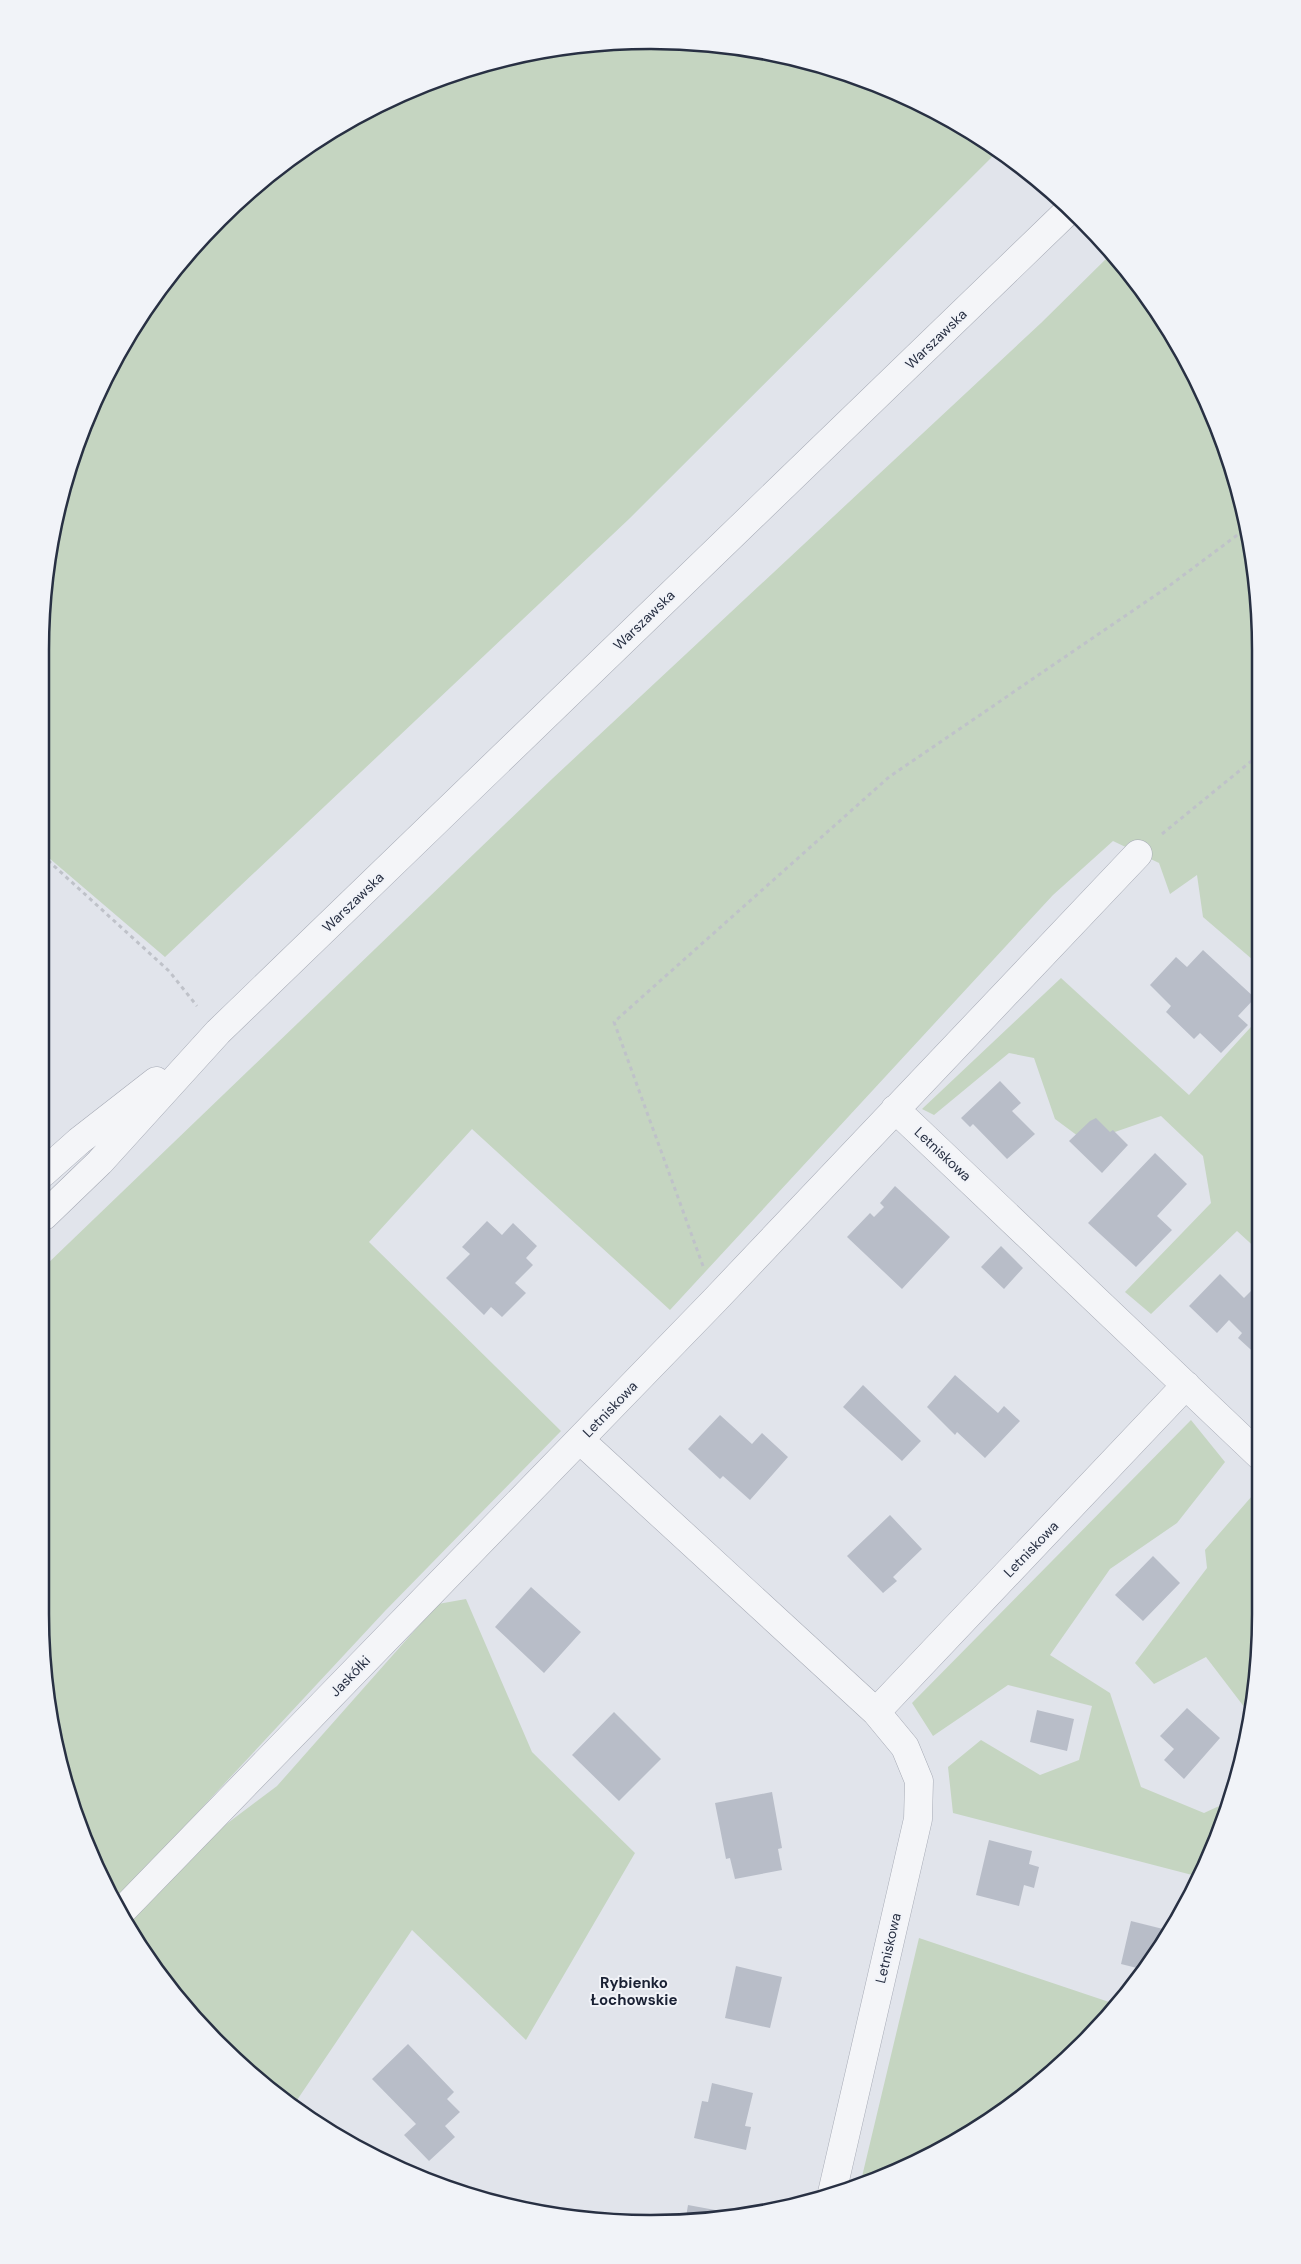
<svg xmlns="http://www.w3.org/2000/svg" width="1301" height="2264" font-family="'DM Sans',sans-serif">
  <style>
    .green { fill: #c5d5c1 }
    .building { fill: #b8bdc8 }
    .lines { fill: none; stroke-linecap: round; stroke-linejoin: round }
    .minor-casing { stroke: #a6aab5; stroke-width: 29 }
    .path { stroke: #bfc2c9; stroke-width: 3; stroke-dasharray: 4 4; stroke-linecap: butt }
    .minor { stroke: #f4f5f8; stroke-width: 28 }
    .labels { text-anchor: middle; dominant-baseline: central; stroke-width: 4; stroke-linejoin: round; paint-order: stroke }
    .street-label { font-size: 14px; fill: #283043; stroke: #f1f3f8 }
    .neighbourhood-label { font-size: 15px; font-weight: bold; fill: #1a2134; stroke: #f1f3f8 }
    .rim { fill: none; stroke: #283043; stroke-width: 2.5 }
  </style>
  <rect width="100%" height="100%" fill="#e1e4eb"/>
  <!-- green -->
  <path class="green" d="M650 40 769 52 884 86 989 143 999 150 629 519 165 957 42 852 41 610 72 454 143 312 219 219 311 143 417 87 531 52Z
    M1110 255 1179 345 1229 455 1260 610V966L1203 917 1197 875 1170 894 1159 863 1113 841 1053 895 670 1310 472 1129 369 1242 561 1431 385 1611 172 1840 188 1853 277 1786 438 1604 466 1599 532 1752 635 1853 526 2040 412 1930 293 2106 219 2045 166 1985 103 1884 72 1809 45 1693 44 1267 552 779 1041 323Z
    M1061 978 1189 1095 1260 1017V1252L1237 1231 1151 1314 1125 1292 1211 1203 1203 1156 1161 1116 1086 1142 1055 1119 1034 1058 1009 1053 934 1115 922 1109Z
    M1191 1420 1225 1462 1177 1523 1110 1569 1050 1655 1110 1693 1141 1787 1204 1813 1230 1801 1229 1809 1196 1876 953 1813 948 1767 981 1740 1040 1775 1079 1760 1092 1706 1008 1685 933 1736 912 1703Z
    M1252 1496 1260 1503V1654L1248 1712 1206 1657 1154 1684 1135 1663 1207 1568 1205 1550Z
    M919 1938 1118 2005 1109 2016 1022 2098 884 2178 860 2185Z"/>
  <!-- building -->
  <path class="building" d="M1203 950 1255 998 1238 1016 1248 1025 1221 1053 1200 1033 1194 1039 1166 1012 1171 1006 1150 985 1176 957 1187 967Z
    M1000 1081 1021 1103 1012 1111 1035 1134 1007 1159 973 1124 970 1127 961 1118Z
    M1096 1118 1110 1132 1113 1130 1128 1145 1102 1173 1069 1141 1090 1121Z
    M1155 1153 1187 1184 1157 1216 1172 1230 1136 1267 1088 1223Z
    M895 1186 950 1237 902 1289 847 1237 870 1213 874 1217 884 1207 880 1203Z
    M487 1221 502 1235 513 1223 537 1246 526 1258 533 1265 515 1283 526 1293 502 1317 491 1307 484 1315 446 1278 470 1254 462 1247Z
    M1001 1246 1023 1268 1004 1289 981 1267Z
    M1220 1274 1244 1298 1260 1282V1358L1238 1338 1242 1333 1229 1320 1217 1333 1189 1306Z
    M955 1375 998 1413 1004 1406 1020 1421 985 1458 957 1432 955 1435 927 1407Z
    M863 1385 921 1441 902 1461 843 1407Z
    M720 1415 752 1444 762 1433 788 1457 750 1500 723 1476 720 1479 688 1449Z
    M890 1515 922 1549 893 1577 897 1581 883 1593 847 1556Z
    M1153 1556 1180 1583 1143 1621 1115 1595Z
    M531 1587 581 1632 544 1673 495 1627Z
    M1187 1708 1220 1738 1184 1779 1164 1760 1174 1749 1160 1736Z
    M1037 1710 1074 1719 1067 1751 1030 1742Z
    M614 1712 661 1759 619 1801 572 1755Z
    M772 1792 782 1848 778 1849 782 1870 735 1879 730 1858 726 1859 715 1803Z
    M989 1840 1032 1851 1029 1864 1039 1867 1034 1888 1024 1885 1019 1906 976 1895Z
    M1131 1921 1163 1929 1156 1955 1145 1970 1121 1964Z
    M736 1966 782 1977 770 2028 725 2018Z
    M408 2044 454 2092 447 2099 460 2112 445 2126 455 2137 429 2161 404 2135 416 2124 372 2079Z
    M712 2083 753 2093 745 2126 751 2127 746 2150 694 2138 702 2101 708 2102Z
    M688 2205 726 2212 725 2218 685 2223Z"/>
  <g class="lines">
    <!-- minor casing -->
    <g class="minor-casing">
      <path id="minor" d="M895 1109 1260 1456
        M43 1173 79 1141 156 1081
        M44 1216 100 1162 218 1032 1070 209
        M580 1440 876 1712 905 1747 919 1781 918 1819 832 2193
        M876 1712 1186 1385
        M121 1912 715 1300 1138 854"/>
    </g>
    <!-- path -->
    <path class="path" d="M1162 834 1260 754
      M42 855 169 971 197 1006
      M703 1266 614 1022 889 777 1169 586 1244 530"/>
    <!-- minor -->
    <use href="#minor" class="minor"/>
  </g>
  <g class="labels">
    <!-- street labels -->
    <g class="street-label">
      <text transform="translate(936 339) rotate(-44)">Warszawska</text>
      <text transform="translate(644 620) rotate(-44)">Warszawska</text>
      <text transform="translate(353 902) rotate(-44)">Warszawska</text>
      <text transform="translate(943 1154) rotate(43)">Letniskowa</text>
      <text transform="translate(610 1409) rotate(-46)">Letniskowa</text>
      <text transform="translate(1031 1549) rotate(-46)">Letniskowa</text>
      <text transform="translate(350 1676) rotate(-46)">Jaskółki</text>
      <text transform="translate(888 1948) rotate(-77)">Letniskowa</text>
    </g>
    <!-- neighbourhood labels -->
    <g class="neighbourhood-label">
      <text x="634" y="1983">Rybienko<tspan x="634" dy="17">Łochowskie</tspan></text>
    </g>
  </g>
  <!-- crop -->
  <path d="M0 0H1301V2264H0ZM650 49H651A601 601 0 0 1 1252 650V1614A601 601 0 0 1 651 2215H650A601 601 0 0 1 49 1614V650A601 601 0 0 1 650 49Z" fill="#f1f3f8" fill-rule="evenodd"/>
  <path class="rim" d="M650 49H651A601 601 0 0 1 1252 650V1614A601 601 0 0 1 651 2215H650A601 601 0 0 1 49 1614V650A601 601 0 0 1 650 49Z"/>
</svg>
